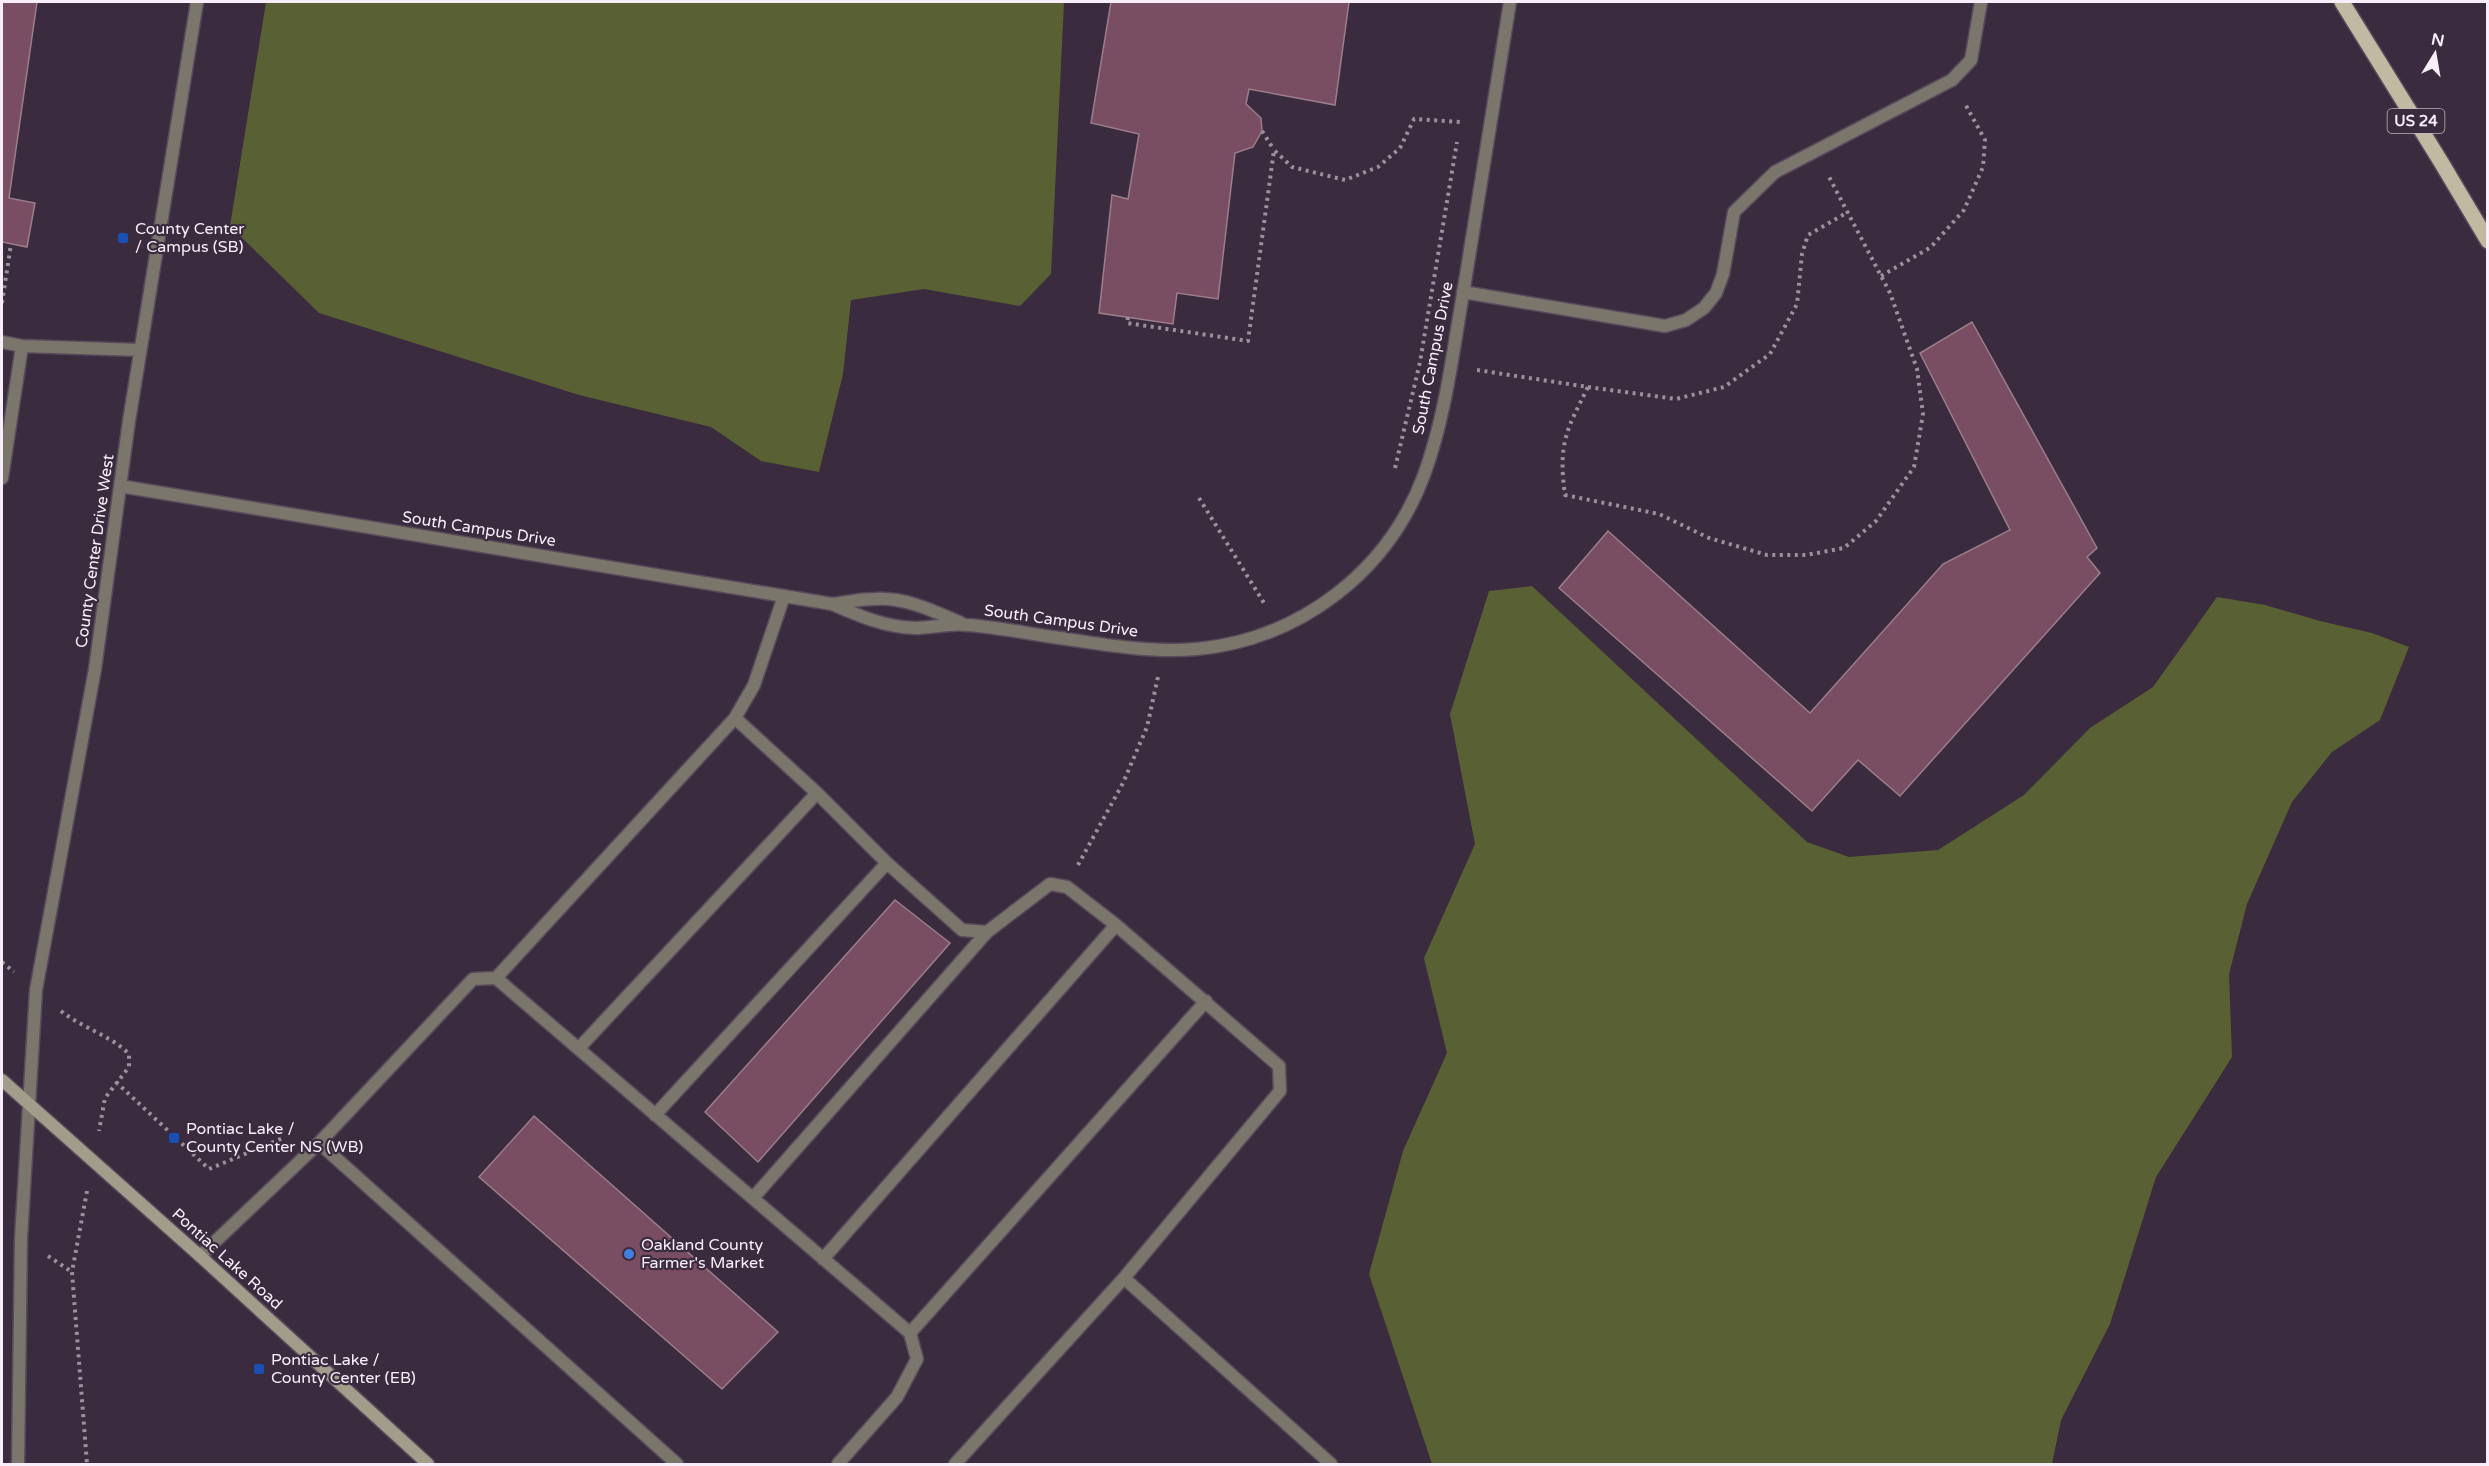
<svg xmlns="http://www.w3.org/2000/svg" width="2489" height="1466" font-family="'Varela Round',sans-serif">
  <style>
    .forest { fill: #596034 }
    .building { fill: #7a4e62; stroke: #9b7e8a; stroke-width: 1.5 }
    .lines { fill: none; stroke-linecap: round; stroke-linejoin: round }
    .service-casing { stroke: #594a5c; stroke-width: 15 }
    .minor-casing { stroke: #594a5c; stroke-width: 15 }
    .secondary-casing { stroke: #594a5c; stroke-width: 15 }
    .primary-casing { stroke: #594a5c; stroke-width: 18 }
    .path { stroke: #9c8f9e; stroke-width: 4; stroke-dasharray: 3 4.5; stroke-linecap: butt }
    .service { stroke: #7a766b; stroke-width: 12 }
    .minor { stroke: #7a766b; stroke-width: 12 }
    .secondary { stroke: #a29c8a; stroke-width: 12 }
    .primary { stroke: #c1b9a2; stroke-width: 15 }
    .transit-dot { fill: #1a4fb4; stroke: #3b2b3e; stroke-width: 2 }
    .shop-dot { fill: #3f7fe0; stroke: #3b2b3e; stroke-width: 2 }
    .labels { text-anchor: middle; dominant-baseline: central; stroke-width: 4.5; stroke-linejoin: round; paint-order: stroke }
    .shield { fill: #3b2b3e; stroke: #bfb4c2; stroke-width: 1.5 }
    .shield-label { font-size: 15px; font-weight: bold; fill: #f8eefa }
    .poi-label { font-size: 16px; fill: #f8eefa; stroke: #3b2b3e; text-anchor: start }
    .street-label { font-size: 16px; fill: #f8eefa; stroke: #3b2b3e }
  </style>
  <rect width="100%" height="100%" fill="#3b2b3e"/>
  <!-- forest -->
  <path class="forest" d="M266 2H1064L1051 274 1020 306 924 289 851 300 843 374 819 472 761 461 711 427 579 395 319 313 230 226Z
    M1532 586 1807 842 1849 857 1938 850 2024 795 2090 728 2153 687 2217 597 2265 605 2320 621 2372 633 2409 647 2380 720 2332 752 2292 802 2247 904 2229 974 2232 1057 2156 1177 2110 1324 2061 1420 2052 1464H1432L1369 1274 1403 1151 1447 1053 1424 958 1475 844 1450 714 1489 591Z"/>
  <!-- building -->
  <path class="building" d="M2 2H37L9 198 35 203 27 247 2 242Z
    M1111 2H1349L1335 105 1249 89 1246 104 1261 118 1262 131 1253 147 1235 153 1218 299 1177 293 1173 324 1099 313 1112 195 1128 199 1139 134 1091 123Z
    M1972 322 2097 548 2087 557 2100 573 1900 796 1858 760 1812 811 1559 588 1608 531 1810 713 1943 564 2010 530 1920 353Z
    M895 900 950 943 758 1162 705 1112Z
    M534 1116 778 1332 722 1389 479 1177Z"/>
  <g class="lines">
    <!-- service casing -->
    <g class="service-casing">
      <path id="service" d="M1463 292 1665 326 1686 320 1704 308 1716 293 1723 274 1734 212 1775 172 1952 80 1971 60 1981 2
        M2 342 22 346
        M2 478 22 346 140 350
        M735 718 817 793 887 863 962 930 987 932 1050 884 1067 887 1116 925 1279 1066 1280 1091 1124 1278 955 1464
        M496 978 910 1333 917 1359 897 1397 838 1464
        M579 1048 817 793
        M655 1115 887 863
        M319 1143 677 1464
        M753 1198 987 932
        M200 1256 319 1143 473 979 496 978 735 718 754 685 784 596
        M823 1259 1116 925
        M1124 1278 1331 1464
        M910 1333 1206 1001"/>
    </g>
    <!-- minor casing -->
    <g class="minor-casing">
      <path id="minor" d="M120 486 832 604C859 616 885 627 915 628 932 628 950 623 967 625 996 627 1025 633 1053 637 1100 644 1150 653 1197 649 1300 639 1388 572 1424 475 1446 415 1453 350 1464 288 1479 192 1495 97 1510 2
        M833 604C847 602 861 599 875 599 905 597 934 611 961 623
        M18 1464 21 1238 36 990 95 669 129 421 197 2"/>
    </g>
    <!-- secondary casing -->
    <g class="secondary-casing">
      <path id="secondary" d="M2 1080 200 1256 428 1464"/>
    </g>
    <!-- primary casing -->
    <g class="primary-casing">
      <path id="primary" d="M2342 2 2441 162 2488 241"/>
    </g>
    <!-- path -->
    <path class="path" d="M1262 131 1274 150
      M1881 276 1931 247 1964 210 1983 167 1985 140 1964 102
      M2 303 11 244
      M1128 317 1127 323 1248 341 1274 150 1292 167 1345 180 1378 167 1400 148 1414 119 1461 122
      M1477 370 1588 387C1566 431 1558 444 1565 495L1659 514 1709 538 1767 555H1806L1844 548 1876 521 1914 467 1923 414 1917 369 1890 293 1828 175
      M1588 387 1676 399 1724 387 1770 354 1797 304 1802 254 1808 235 1848 212
      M1395 468 1420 362 1457 142
      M1199 498 1264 603
      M1078 865 1123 783 1147 727 1158 677
      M2 962 14 972
      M61 1011C82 1028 110 1035 129 1054V1067L105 1098 99 1131
      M116 1082 209 1169 283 1138
      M87 1191 72 1272 87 1464
      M48 1256 72 1272"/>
    <!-- service -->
    <use href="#service" class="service"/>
    <!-- minor -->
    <use href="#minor" class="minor"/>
    <!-- secondary -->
    <use href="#secondary" class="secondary"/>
    <!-- primary -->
    <use href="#primary" class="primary"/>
  </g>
  <!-- markers -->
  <g class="transit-dot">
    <rect x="117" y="232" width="12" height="12" rx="3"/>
    <rect x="168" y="1132" width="12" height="12" rx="3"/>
    <rect x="253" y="1363" width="12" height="12" rx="3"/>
  </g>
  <circle class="shop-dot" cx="629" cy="1254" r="6"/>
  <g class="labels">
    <!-- shield labels -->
    <rect class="shield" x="2387.5" y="109" width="57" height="24" rx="4.5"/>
    <g class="shield-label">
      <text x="2416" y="121">US 24</text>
    </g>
    <!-- poi labels -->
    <g class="poi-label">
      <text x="135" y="229">County Center<tspan x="135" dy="18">/ Campus (SB)</tspan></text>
      <text x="186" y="1129">Pontiac Lake /<tspan x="186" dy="18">County Center NS (WB)</tspan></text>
      <text x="641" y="1245">Oakland County<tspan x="641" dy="18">Farmer's Market</tspan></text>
      <text x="271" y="1360">Pontiac Lake /<tspan x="271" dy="18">County Center (EB)</tspan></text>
    </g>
    <!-- street labels -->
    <g class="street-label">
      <text transform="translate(1433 358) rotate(-79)">South Campus Drive</text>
      <text transform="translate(479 529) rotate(9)">South Campus Drive</text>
      <text transform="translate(95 551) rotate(-82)">County Center Drive West</text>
      <text transform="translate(1061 621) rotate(8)">South Campus Drive</text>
      <text transform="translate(227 1259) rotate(42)">Pontiac Lake Road</text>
    </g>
  </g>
  <!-- border -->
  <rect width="2489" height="1466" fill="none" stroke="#f8eefa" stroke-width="6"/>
  <!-- north arrow -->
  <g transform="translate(2435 54) rotate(11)" stroke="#3b2b3e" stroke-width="4.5" paint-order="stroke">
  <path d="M0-4.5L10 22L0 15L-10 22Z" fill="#f8eefa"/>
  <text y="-9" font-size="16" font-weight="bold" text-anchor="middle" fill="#f8eefa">N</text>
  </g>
</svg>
